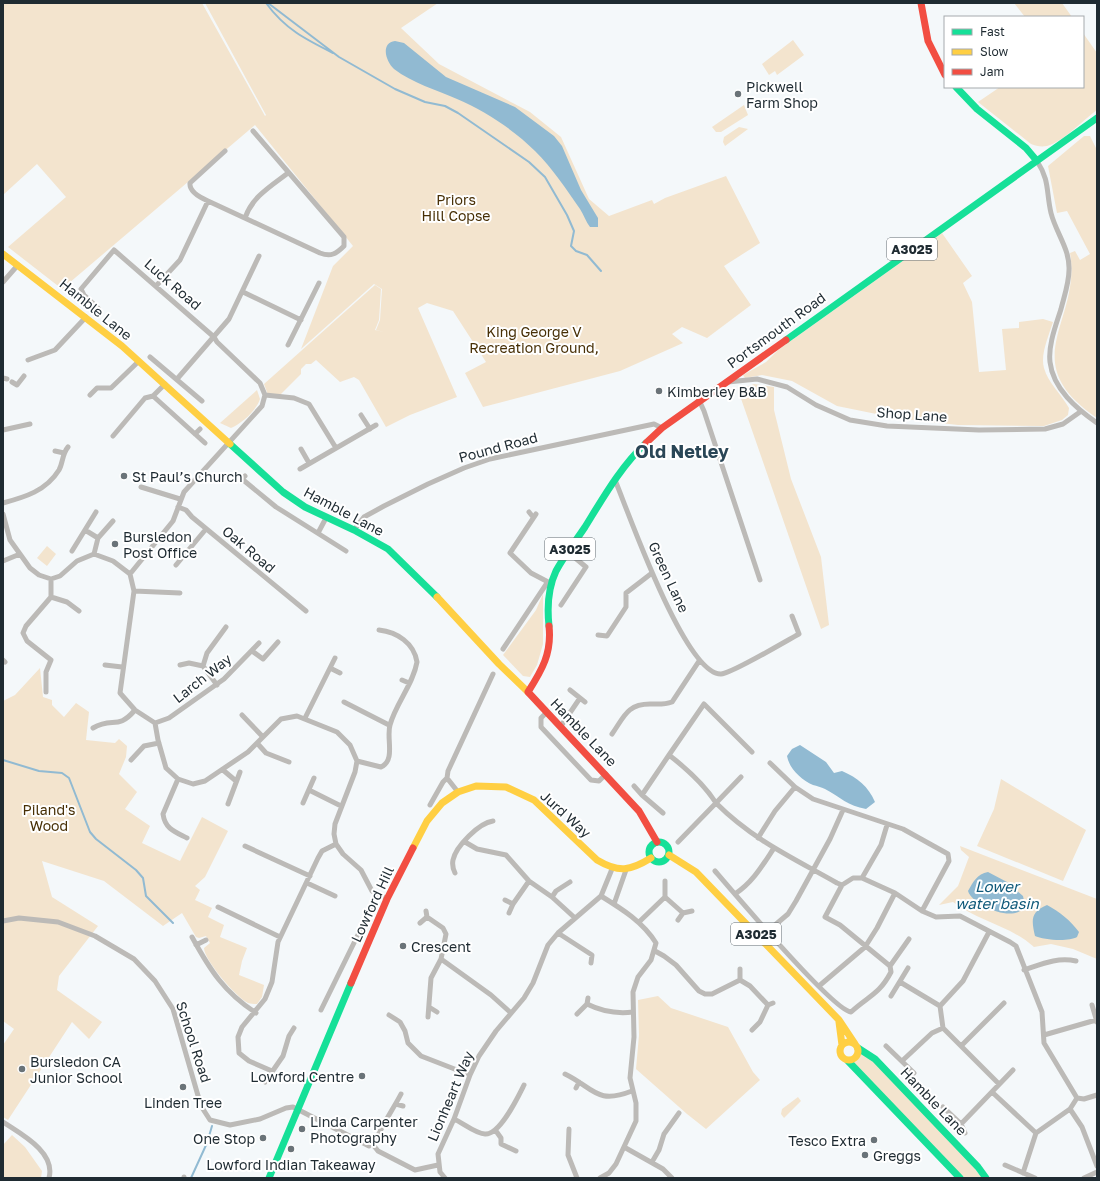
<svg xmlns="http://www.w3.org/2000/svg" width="1100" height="1181" font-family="'Golos Text',sans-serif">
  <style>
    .green { fill: #f3e4ce }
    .water { fill: #91bad2 }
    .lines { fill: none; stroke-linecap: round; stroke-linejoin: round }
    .stream { stroke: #91bad2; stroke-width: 2 }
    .street { stroke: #bcbab7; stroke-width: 5 }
    .fast { stroke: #16e098; stroke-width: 7 }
    .slow { stroke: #ffcf43; stroke-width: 7 }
    .jam { stroke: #f24e42; stroke-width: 7 }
    .poi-dot { fill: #6a7378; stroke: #fff; stroke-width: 1.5 }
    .labels { text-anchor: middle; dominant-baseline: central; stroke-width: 4; stroke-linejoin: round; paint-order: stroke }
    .shield { fill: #fff; stroke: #626b70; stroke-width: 1 }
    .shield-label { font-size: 13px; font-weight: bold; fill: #1f2b32 }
    .poi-label { font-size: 14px; fill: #1f2b32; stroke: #fff; text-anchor: start }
    .park-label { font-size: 14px; fill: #472f05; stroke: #fff }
    .street-label { font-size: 14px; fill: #1f2b32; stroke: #fff }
    .water-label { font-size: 15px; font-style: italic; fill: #0f597a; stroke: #fff }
    .district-label { font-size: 18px; font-weight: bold; fill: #2a4656; stroke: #fff }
  </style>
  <rect width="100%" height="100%" fill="#f4f8fa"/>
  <!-- green -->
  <path class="green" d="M3 3H202L265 116 266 115 205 3H438L401 28 439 64 530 112 561 137 589 199 609 216 652 200 654 204 665 198 726 176 760 243 724 266 751 305 707 338 682 327 672 334 683 343 620 371 483 407 465 373 486 362 453 311 427 303 418 308 457 397 410 415 386 427 359 380 354 377 340 382 316 360 311 364H306L301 369V374L278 397 268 395 264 384 375 285 381 289 379 320 375 330 384 332 395 319 384 332 376 330 380 320 382 289 374 284 301 349 333 266 353 246 255 125 62 289 8 247 66 197 37 164 3 195Z
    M1014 3H1062L1072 17H1025Z
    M1083 33 1097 53V110C1083 120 1063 142 1047 146 1041 147 1036 146 1031 144L978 102 1000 87H1083Z
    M793 40 804 55 777 75 775 71 769 75 762 64Z
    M744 105 748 115 721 132H716L712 127Z
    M739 127 748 129 725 146 723 142 724 137Z
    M1084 136H1090L1097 150V418C1013 361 1082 322 1070 253L1075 251 1080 260 1090 254 1067 211 1057 213 1048 166Z
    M942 233 972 276 963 283 972 302 979 372 1006 370 1002 329 1019 328V322L1043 319 1053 322C1049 335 1040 355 1044 368 1048 383 1062 395 1069 408L1068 415 1062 420 1044 426 958 425 896 418 837 406 792 381 762 375 745 378 743 375 766 362 778 350Z
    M754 384 774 387V410L791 479 821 557 829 625 821 629 738 390Z
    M257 390 260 399C256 411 242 423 231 428L220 423Z
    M47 546 56 554 47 566 37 558Z
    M543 594V644L537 665 530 677 523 676 503 655 536 610Z
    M40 668 43 697 52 700V705L64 717 76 703 89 712 86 740 115 743 119 739 127 746 126 757 119 774 137 792 125 809 150 826 142 843 180 861 202 817 228 831 205 877 195 886 200 890 195 900 212 908 208 917 224 925 220 937 247 948 242 961 239 975 264 985 262 997 257 1004C254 1004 251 1004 248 1003 236 997 204 960 204 948L210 943 206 936 199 938 196 937 182 913 163 926 104 881 42 861 52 897 98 926 59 976 57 990 102 1022 89 1039 72 1022 8 1120 3 1117V1045L14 1029 3 1021V701L15 695Z
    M1001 779 1086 830 1063 881 977 846 994 809Z
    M960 846 1097 899V959L1073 949 1051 944 1034 947C1011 926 978 921 953 902L939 905 958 886 969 857 961 850Z
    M658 996 671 1008 728 1027 753 1072 760 1080 706 1129 687 1114 636 1069 639 1035 638 1000Z
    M861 1053 871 1059 968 1160 982 1178H964L956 1170 854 1063Z
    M798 1097 801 1101 784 1118 781 1114 782 1109Z
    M12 1135 25 1147 42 1171 41 1178H3V1145Z"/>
  <!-- water -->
  <path class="water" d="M395 41 404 43 446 77 515 107 554 136 562 146 581 190 598 218V227H590C586 222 584 215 580 209 566 189 553 169 535 151 514 130 485 111 457 99 437 90 412 83 394 69 386 62 380 43 395 41Z
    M800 745 826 762 834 773 842 771C858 778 868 786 875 802L866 809C848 806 840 797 825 789 821 787 817 786 813 785 801 780 789 768 787 756L792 749Z
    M988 872 1007 882 1023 896C1032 928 974 910 968 891 973 882 977 874 988 872Z
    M1047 905C1060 912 1070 920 1079 932L1077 937C1069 942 1043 940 1035 936 1031 919 1031 912 1047 905Z"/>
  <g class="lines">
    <!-- stream -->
    <path class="stream" d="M266 3C285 29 305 39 333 53
      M268 3 339 57 395 89 425 102 445 106 458 113 529 162 545 177 567 215 574 231 571 246 576 251 587 255 601 271
      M3 760 39 771 62 773 69 778 90 832 96 839 136 870 143 878 146 896 173 923
      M191 1178 207 1143 212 1126"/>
    <!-- street -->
    <path class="street" d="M225 151 190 183C189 192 201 198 208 201L320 253C331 257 336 254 344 246V237L253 131
      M1037 161C1050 181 1046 192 1051 213 1056 233 1070 249 1069 270 1069 283 1064 297 1061 309 1056 325 1048 345 1050 362 1053 389 1077 409 1097 423
      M245 218C252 197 271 186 288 173
      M3 282 17 266
      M156 286 180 260 208 201
      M243 292 301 320
      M98 308 84 295 81 289 114 250 214 337 217 342 260 383 265 395
      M288 345 319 283
      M150 357 202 401
      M28 360 55 350 86 317
      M3 378 7 379
      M177 379 229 319 259 256
      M12 382 17 385 24 376
      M728 382 757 379 787 387 816 405 850 420 887 426 979 430 1045 429 1063 424 1080 412
      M90 395 97 388H111L139 361
      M153 396 165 384
      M699 400 704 411 760 580
      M361 415 370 429
      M3 430 30 424
      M195 434 200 429
      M113 436 145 398 153 396 205 443
      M301 449 309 463
      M55 451 64 453
      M300 469 376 425
      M245 476 242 479 276 507 346 551
      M615 480C628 511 685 675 721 674 731 674 786 641 799 634L792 616
      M141 487 180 499
      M3 503C25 497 46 491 59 470 63 463 62 454 68 447
      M178 507 186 510 192 517 306 611
      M529 512 533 517
      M3 514 10 540 30 568 39 575 51 579 60 576 77 561 94 554 113 561 130 574 134 591 120 693 135 710 155 723
      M536 514 510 553 531 573 552 584
      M85 530 98 538
      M354 530 364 517 384 506 428 484 464 468 490 459 654 424 662 428
      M318 533 326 518
      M72 551 96 512
      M94 554 98 538 113 521
      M3 561 20 554
      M176 565 206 529
      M130 574 173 521 184 492 262 406 265 395 294 398 309 404 336 448
      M134 591 180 593
      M51 597 67 602 79 611
      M561 605 586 567 568 552
      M598 635 607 636 626 607V593L652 573
      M503 649 547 583
      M252 651 263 659 278 642
      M3 660 5 662
      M105 665 122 667
      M180 665 189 663 203 666
      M330 668 340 673
      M402 680 409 683
      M217 685 203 666 207 653 226 627
      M570 690 585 702
      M46 692V672L51 660 27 641 23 633 26 626 51 597V579
      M344 702 389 725
      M547 712 541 718V727L591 780 599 781 606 774
      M242 715 263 737
      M305 718 335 658
      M155 723 158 740 166 768 178 779 193 784 205 781 248 752 281 719 297 716 337 732 350 745 357 761 355 772 335 824 334 834 336 844 343 854 361 870 372 891 387 899
      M155 723 169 718 224 679 259 643
      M561 726 580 698
      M93 728C113 716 117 731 135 710
      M612 734C624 717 627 704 650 704 657 704 664 705 672 702L699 661
      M257 743 266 753 289 762
      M669 755 704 704 752 752
      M131 760 144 746 159 743
      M357 761 381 767C396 760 386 738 390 725 396 703 413 685 417 662 414 643 397 632 379 630
      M770 763 795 787 813 799 903 829 948 854 949 861 922 911
      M223 770 236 781
      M178 779 163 814C165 829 175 832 187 838
      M634 786 642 795
      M309 790 341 806
      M458 792 447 778 448 771 493 674
      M303 803 314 778
      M228 804 240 772
      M430 805 443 782 447 778
      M663 813 642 795 669 755C687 769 704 784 716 803L741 777
      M758 838 775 811 795 787
      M465 842 477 849 506 855 529 881 552 897 575 918
      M678 842 716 803C753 840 793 858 837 883L842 885 853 878H862L895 893 922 911 936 917 960 916 1010 942 1016 946 1042 1012 1044 1043 1077 1098 1084 1099 1097 1095
      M245 846 310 876
      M715 871C733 892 833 1010 851 1012 868 996 879 995 891 972L890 966 840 925 825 917 842 885
      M455 873C453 869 452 865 453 860 456 846 479 823 493 821
      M862 878 881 845 887 825
      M665 881V897L683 913
      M307 883 335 896
      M735 894C753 882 762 866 774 848
      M552 897 556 891 570 882
      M505 900 513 904
      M614 904 626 870
      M218 907 280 937
      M426 911 427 917 443 928 446 934 441 959 431 978 428 1017
      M509 913 513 904 529 881
      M678 920 683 913 692 911
      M3 921 19 918 58 922 95 936 134 959 155 981 173 1009 201 1106 210 1120 230 1125 260 1119 286 1108 293 1107 369 1146
      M639 922 665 897
      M420 923 427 917
      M768 931 788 914 796 901 830 839 843 810
      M989 932 963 981 940 1006 943 1028 999 1084
      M558 933 592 955 591 963
      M192 937C210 970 224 992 256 1013
      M196 945 206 940
      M655 951 664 956 676 965 699 991 705 994H712L740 980 750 986 768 1005
      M441 959 491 995 511 1013
      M890 966 909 939
      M1024 970C1042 964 1057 957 1076 961
      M740 980V969
      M900 982 940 1006
      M819 986 865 947 877 928 895 893
      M891 996 908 968
      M587 1004C601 1011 617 1014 633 1012
      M1092 1005 1097 1022
      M429 1007 437 1012
      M321 1010 378 894
      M577 1014 587 1004 588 998
      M389 1015 400 1022 405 1031 408 1043 421 1056 470 1075
      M752 1030 760 1022 768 1005 773 1003
      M1044 1035 1096 1020
      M886 1046 914 1073
      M961 1046 1004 1003
      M902 1061 932 1033 943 1028
      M272 1071 249 1061 239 1053 238 1037 242 1027 265 999 272 982 278 942 318 858 322 851 336 844
      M565 1074C594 1088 596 1105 632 1091
      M265 1082 283 1056 289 1036 294 1028
      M576 1088 579 1082
      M992 1092 1036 1133 1070 1109 1077 1098
      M401 1094C395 1106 374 1138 374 1146L378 1151 415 1170 438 1165
      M396 1104 403 1106
      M943 1107 961 1124 965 1133
      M1070 1109 1082 1127 1097 1166
      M454 1119C463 1123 476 1134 485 1134 500 1135 518 1097 524 1085
      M3 1122C21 1134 56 1152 49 1178
      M961 1124 1013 1070
      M569 1129 568 1155 577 1178
      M496 1131 501 1138V1144L516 1151
      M624 1147 663 1169 672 1178
      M652 1162 659 1150 664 1134 679 1113
      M1005 1165 1035 1178
      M1023 1173 1036 1133
      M184 1178V1177
      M445 1178 440 1172 438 1154 454 1119 470 1075 479 1056 496 1031 524 998 533 983 548 945 558 933 601 896 612 869
      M600 1178 609 1173 616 1164 636 1121V1103L630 1078 634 1037 633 992 638 977 651 960 656 943C643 922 622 909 601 896
      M1084 1178 1097 1172"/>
    <!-- fast -->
    <path class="fast" d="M956 87 977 109 1026 148 1037 161
      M786 340 1097 118
      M230 444 283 492 305 507 354 530 388 549 437 597
      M549 626C547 607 548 588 556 571 564 556 575 542 585 527 603 498 621 466 646 443
      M649 852a10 10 0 1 1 20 0a10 10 0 1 1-20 0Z
      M858 1048 875 1059 978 1167 986 1178
      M848 1061 960 1178
      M269 1178 351 983"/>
    <!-- slow -->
    <path class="slow" d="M3 254 122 346 230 444
      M437 597 499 664 528 692
      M413 848 427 821 442 803 458 792 476 786 506 787 534 800 597 860C619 873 630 871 651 858
      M669 855 696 872 839 1020 855 1044
      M839 1022 842 1045
      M840 1051a9 9 0 1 1 18 0a9 9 0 1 1-18 0Z"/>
    <!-- jam -->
    <path class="jam" d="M921 3 928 41 945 75
      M646 443 662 428 786 340
      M549 626C552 653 542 670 528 692L639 811 657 842
      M351 983 387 899 413 848"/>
  </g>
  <!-- markers -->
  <g class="poi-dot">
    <circle cx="738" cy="94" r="4"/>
    <circle cx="659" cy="391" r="4"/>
    <circle cx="124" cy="476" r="4"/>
    <circle cx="115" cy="544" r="4"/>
    <circle cx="403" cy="946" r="4"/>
    <circle cx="22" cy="1069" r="4"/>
    <circle cx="362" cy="1076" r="4"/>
    <circle cx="183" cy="1087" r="4"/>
    <circle cx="302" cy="1129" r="4"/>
    <circle cx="263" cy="1138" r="4"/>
    <circle cx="874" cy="1140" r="4"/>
    <circle cx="291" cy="1149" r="4"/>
    <circle cx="865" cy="1155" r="4"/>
  </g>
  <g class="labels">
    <!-- shield labels -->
    <g class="shield">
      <rect x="887" y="238" width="50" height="22" rx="3"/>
      <rect x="545" y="538" width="50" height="22" rx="3"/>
      <rect x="731" y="923" width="50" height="22" rx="3"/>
    </g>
    <g class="shield-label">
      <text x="912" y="249">A3025</text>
      <text x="570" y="549">A3025</text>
      <text x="756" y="934">A3025</text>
    </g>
    <!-- poi labels -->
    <g class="poi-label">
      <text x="746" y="86">Pickwell<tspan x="746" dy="16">Farm Shop</tspan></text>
      <text x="667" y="391">Kimberley B&amp;B</text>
      <text x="132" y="476">St Paul’s Church</text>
      <text x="123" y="536">Bursledon<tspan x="123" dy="16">Post Office</tspan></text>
      <text x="411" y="946">Crescent</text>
      <text x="30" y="1061">Bursledon CA<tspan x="30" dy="16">Junior School</tspan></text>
      <text x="354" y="1076" text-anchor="end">Lowford Centre</text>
      <text x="183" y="1102" text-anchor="middle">Linden Tree</text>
      <text x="310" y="1121">Linda Carpenter<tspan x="310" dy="16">Photography</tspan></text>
      <text x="255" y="1138" text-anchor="end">One Stop</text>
      <text x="866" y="1140" text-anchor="end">Tesco Extra</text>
      <text x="873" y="1155">Greggs</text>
      <text x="291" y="1164" text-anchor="middle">Lowford Indian Takeaway</text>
    </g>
    <!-- park labels -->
    <g class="park-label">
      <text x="456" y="199">Priors<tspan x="456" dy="16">Hill Copse</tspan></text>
      <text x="534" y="331">King George V<tspan x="534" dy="16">Recreation Ground,</tspan></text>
      <text x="49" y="809">Piland's<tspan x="49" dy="16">Wood</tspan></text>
    </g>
    <!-- street labels -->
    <g class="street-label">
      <text transform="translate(173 284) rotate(41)">Luck Road</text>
      <text transform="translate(96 309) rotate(39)">Hamble Lane</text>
      <text transform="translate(776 330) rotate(-36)">Portsmouth Road</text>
      <text transform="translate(912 414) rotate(4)">Shop Lane</text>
      <text transform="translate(498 447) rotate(-15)">Pound Road</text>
      <text transform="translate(344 511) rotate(28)">Hamble Lane</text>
      <text transform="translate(249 549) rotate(40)">Oak Road</text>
      <text transform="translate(669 577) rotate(65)">Green Lane</text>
      <text transform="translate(202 678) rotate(-38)">Larch Way</text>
      <text transform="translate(584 732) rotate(46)">Hamble Lane</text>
      <text transform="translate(566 814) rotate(42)">Jurd Way</text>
      <text transform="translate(372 904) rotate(-65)">Lowford Hill</text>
      <text transform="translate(194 1042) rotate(72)">School Road</text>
      <text transform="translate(450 1096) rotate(-67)">Lionheart Way</text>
      <text transform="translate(934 1101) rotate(46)">Hamble Lane</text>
    </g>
    <!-- water labels -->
    <g class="water-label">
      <text x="997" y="886">Lower<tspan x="997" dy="17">water basin</tspan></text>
    </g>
    <!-- district labels -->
    <g class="district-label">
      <text x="682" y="451">Old Netley</text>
    </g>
  </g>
  <!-- border -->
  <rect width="1100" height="1181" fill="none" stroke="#1f2b32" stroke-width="8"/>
  <!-- legend -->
  <rect x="944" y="16" width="140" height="72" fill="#ffffff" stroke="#a5aaad"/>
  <rect x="952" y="29" width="20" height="6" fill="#16e098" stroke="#a5aaad"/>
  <text x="980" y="36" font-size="12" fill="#1f2b32">Fast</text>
  <rect x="952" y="49" width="20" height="6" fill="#ffcf43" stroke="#a5aaad"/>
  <text x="980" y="56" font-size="12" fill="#1f2b32">Slow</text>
  <rect x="952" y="69" width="20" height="6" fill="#f24e42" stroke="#a5aaad"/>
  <text x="980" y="76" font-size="12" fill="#1f2b32">Jam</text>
</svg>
